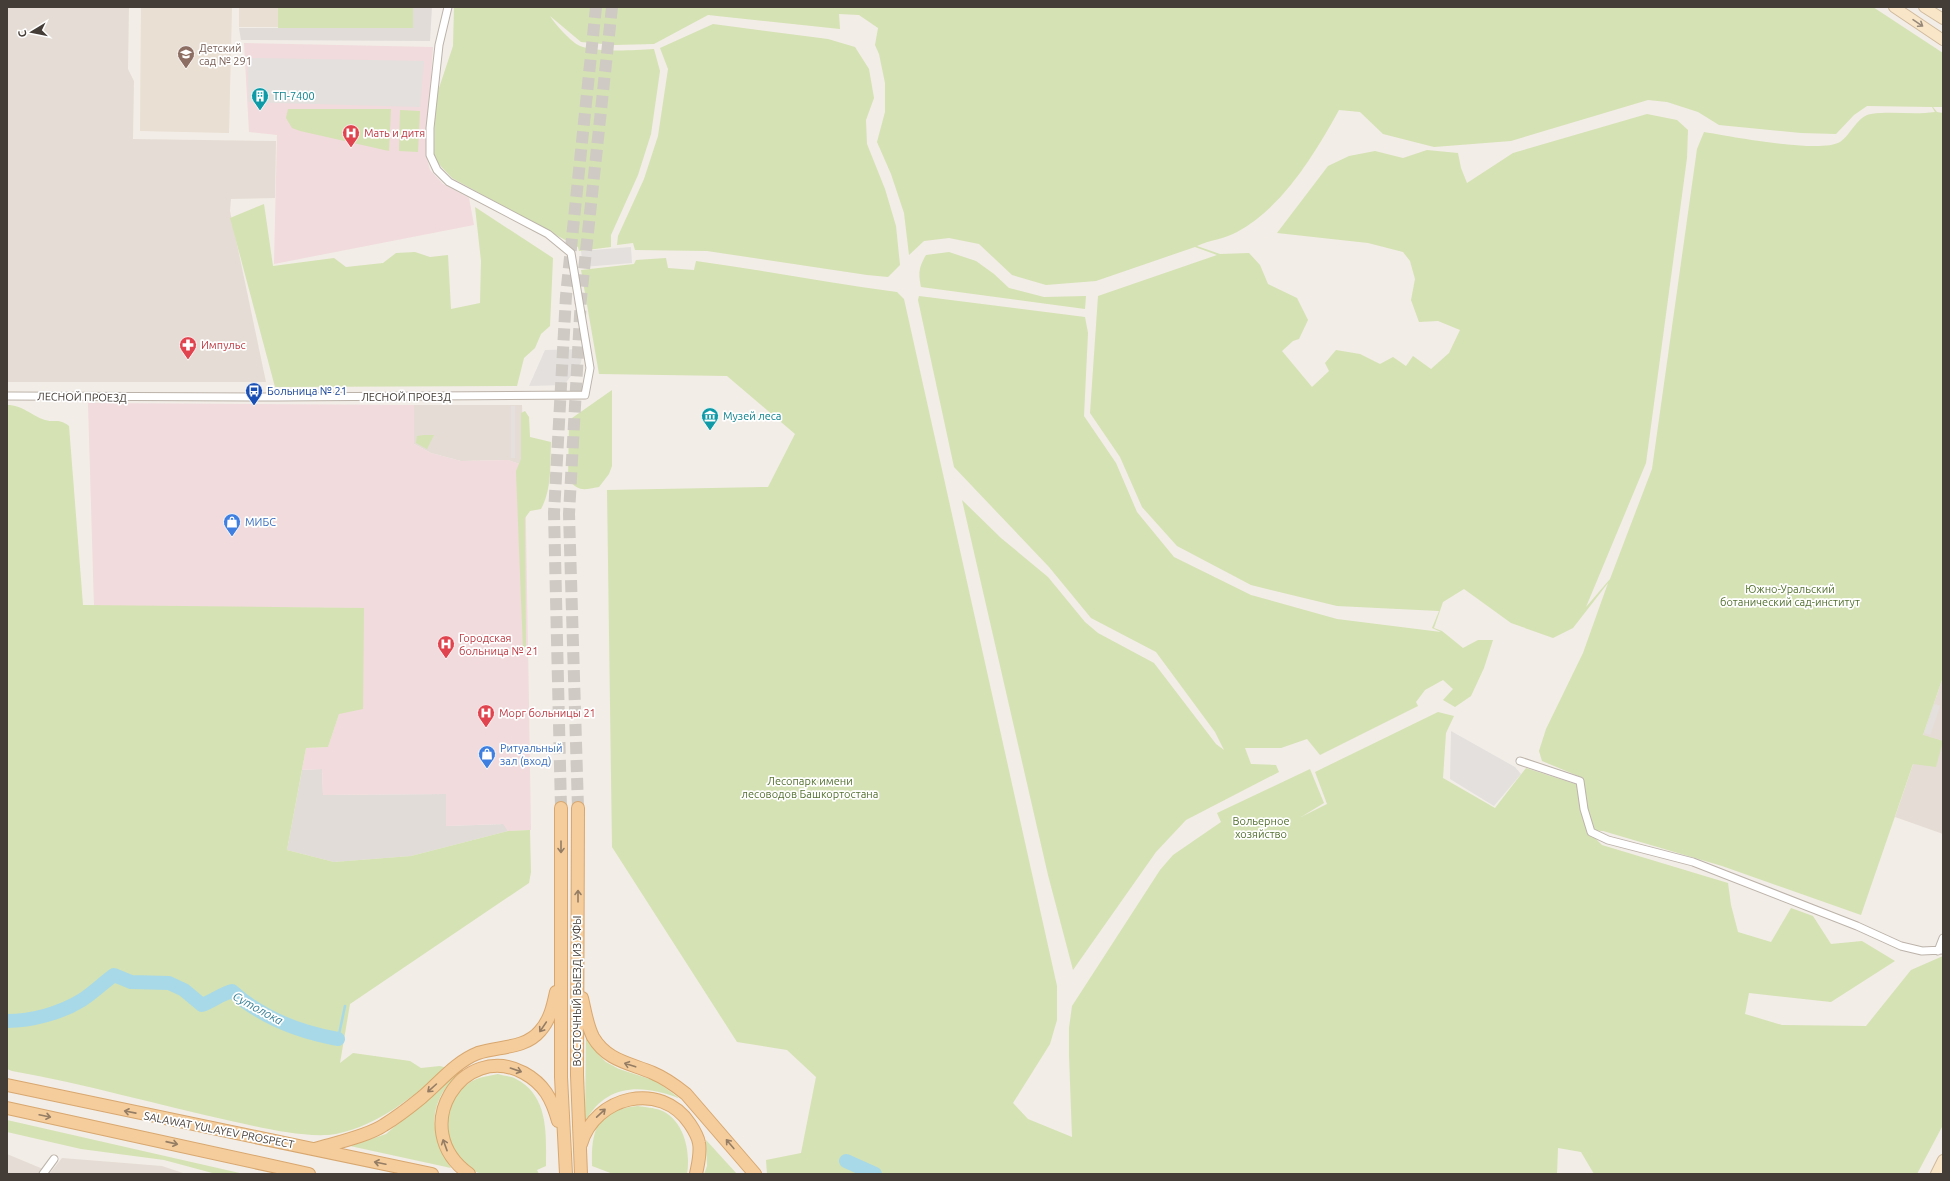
<svg xmlns="http://www.w3.org/2000/svg" width="1950" height="1181" font-family="Ubuntu,sans-serif">
  <style>
    .residential { fill: #e5ddd5 }
    .industrial { fill: #e1dcd8 }
    .education { fill: #e9dfd2 }
    .medical { fill: #f1dbdc }
    .green { fill: #d5e2b3; fill-rule: evenodd }
    .parking { fill: #e3e0de }
    .lines { fill: none; stroke-linecap: round; stroke-linejoin: round }
    .stream { stroke: #a8d9e9; stroke-width: 2.5 }
    .river { stroke: #a8d9e9; stroke-width: 14 }
    .primary-tunnel { stroke: #cfcac4; stroke-width: 12; stroke-dasharray: 12 6; stroke-linecap: butt }
    .minor-casing { stroke: #bcb3aa; stroke-width: 9 }
    .secondary-casing { stroke: #d0ba9c; stroke-width: 12 }
    .primary-casing { stroke: #d8a76e; stroke-width: 14 }
    .minor { stroke: #fff; stroke-width: 7 }
    .secondary { stroke: #f9e6c9; stroke-width: 10 }
    .primary { stroke: #f5cd9d; stroke-width: 12 }
    .oneway { stroke: #958878 }
    .oneway2 { stroke: #947d64 }
    .labels { text-anchor: middle; dominant-baseline: central; stroke-width: 3.5; stroke-linejoin: round; paint-order: stroke }
    .education-label { font-size: 11px; fill: #785e54; stroke: #fff; text-anchor: start }
    .culture-label { font-size: 11px; fill: #0d838f; stroke: #fff; text-anchor: start }
    .health-label { font-size: 11px; fill: #be3a42; stroke: #fff; text-anchor: start }
    .transit-label { font-size: 11px; fill: #164399; stroke: #fff; text-anchor: start }
    .street-label { font-size: 11px; fill: #443c36; stroke: #fff }
    .shop-label { font-size: 11px; fill: #366cbe; stroke: #fff; text-anchor: start }
    .park-label { font-size: 11px; fill: #53702f; stroke: #fff }
    .water-label { font-size: 12px; font-style: italic; fill: #367e96; stroke: #fff }
  </style>
  <rect width="100%" height="100%" fill="#f2ede7"/>
  <!-- residential -->
  <path class="residential" d="M7 7H129L128 69 134 81 133 139 276 141 275 198 231 199 230 211 266 382H7Z
    M414 405H522L525 466 508 460 461 461 431 453 414 444Z
    M1943 677V834L1895 817Z
    M7 1154 43 1169 39 1174H7Z
    M62 1158 162 1166 186 1174H49Z"/>
  <!-- industrial -->
  <path class="industrial" d="M413 7H432L430 41 241 40 239 28H413Z
    M322 769 323 795 446 794 447 826 504 824 508 831 411 856 334 862 287 850 302 770Z"/>
  <!-- education -->
  <path class="education" d="M141 7H232L229 133 140 131Z
    M239 7H413V28L239 27Z"/>
  <!-- medical -->
  <path class="medical" d="M244 43 433 47 426 155 430 170 443 184 469 198 474 225 274 264 277 135 249 132Z
    M88 403 414 405V444L431 453 461 461 508 460 525 466 531 830 508 831 503 824 446 826V794L323 795 322 769 302 770 306 748 328 747 339 714 364 608 94 606Z"/>
  <!-- green -->
  <path class="green" d="M278 7H413V28H278Z
    M454 7H1873L1943 53V107H1933L1937 112 1943 113V677L1923 735 1943 741 1936 767 1913 764 1861 915 1722 866 1603 831 1587 830 1602 845 1728 883 1731 905 1738 932 1771 942 1791 908 1813 916 1831 944 1862 941 1895 961 1831 1002 1749 993 1745 1014 1782 1025 1866 1026 1911 970 1943 956V1125L1917 1174H1594L1581 1152 1558 1148 1557 1174H767L766 1160 801 1153 816 1077 787 1050 737 1042 612 847 607 490 768 487 795 434 727 376 599 374 581 270 634 264 636 260 666 258 668 268 694 270 696 261C763 270 829 283 897 292L904 299 1057 986V1020L1050 1044 1013 1103 1028 1119 1072 1137 1069 1055V1028L1072 1006 1160 870 1173 855 1221 822 1217 813 1310 769 1324 803 1301 817 1327 804 1315 772 1438 712 1454 716 1446 733 1443 778 1495 808 1526 768 1578 785 1586 798 1583 778 1542 761 1539 751 1546 729 1583 653 1608 583 1573 628 1553 638 1511 623 1464 589 1443 602 1434 628 1442 631 1463 648 1478 640H1493L1484 668 1471 696 1455 707 1443 700 1453 689 1443 680 1425 690 1416 702 1418 706 1320 755 1307 739 1281 748H1245L1251 764 1276 765 1279 772 1186 820 1156 852 1073 970 1048 875 962 500 1001 538 1048 577 1085 622 1098 633 1154 663 1216 744 1224 750 1215 732 1156 652 1091 618 1049 567 954 467 918 300 919 296 1085 317 1088 333 1084 416 1116 463 1137 512 1174 557 1251 595 1337 619 1441 632 1432 628 1439 611 1337 606 1251 585 1177 546 1142 507 1120 457 1090 413 1098 296 1217 255 1195 247 1096 281 1046 285 1012 275 979 244 949 238 924 241 909 255 904 213 891 174 877 142 885 112V83L879 54 875 45 878 28 859 15 839 14 840 29 708 15 654 44 614 45 581 42 550 16C555 24 571 42 580 46 599 53 634 50 654 49L660 71 651 134 638 175 611 235V247L579 251 578 247 452 178 434 159 435 100 453 46ZM1648 100 1667 102 1698 112 1719 125 1801 133 1836 134 1854 115 1867 106 1932 107 1935 112C1914 115 1892 111 1871 114 1857 116 1851 135 1840 142 1820 154 1729 136 1704 132L1697 149 1652 469 1610 579 1586 607 1646 463 1687 158 1688 130 1677 120 1647 114 1513 153 1467 183 1461 168 1458 153 1427 150 1403 158 1375 151 1349 156 1328 166 1277 233 1368 243 1403 252 1410 261 1415 279 1411 300 1419 322 1438 321 1460 330 1449 353 1431 369 1413 356 1406 366 1393 357 1380 364 1360 354 1336 350 1325 363 1329 371 1312 387 1282 351 1293 341 1299 339 1308 320 1297 298 1268 284 1260 265 1249 253 1220 254 1197 246C1209 240 1225 239 1237 232 1283 207 1314 155 1339 110L1360 112 1383 134 1434 147 1511 141Z
    M713 24 828 39 855 47 869 69 874 98 866 120 867 144 885 189 896 226 900 265 888 277 867 275 707 251 635 250 633 243 617 245 618 236 644 179 658 136 668 69 660 48Z
    M288 109H391L389 151 300 131 292 128 286 118Z
    M400 110 420 111 418 152 399 151Z
    M264 204 273 266 334 258 346 267 383 263 396 253 415 252 430 257 448 255 451 309 480 303 481 261 475 207 553 258 550 326 541 334 535 348 524 358 517 386 275 387 230 218Z
    M949 252 976 261 994 274 1009 288 1044 297 1086 296 1085 309 921 287C918 273 919 267 926 255Z
    M612 390V466L609 474 599 487C583 490 579 492 568 479L569 423 572 418Z
    M7 405C23 405 30 415 45 420 55 423 58 418 69 426L83 605 364 608 363 709 339 714 328 747 306 748 287 850 334 862 411 856 508 831 530 830 531 872 529 883 350 1004 340 1063 353 1053 410 1061 421 1068 440 1066 447 1068C413 1096 380 1125 336 1134 307 1139 259 1127 231 1121 158 1105 86 1084 12 1071L7 1069Z
    M525 411 529 417 530 437 551 442C550 464 552 489 541 509L530 511 525 518 526 650H523L516 471 521 459V413Z
    M424 435H434L427 449 416 443 417 436Z
    M586 1035 597 1053 606 1062 619 1069 656 1081 679 1098C642 1084 606 1083 585 1122Z
    M458 1072 461 1075C456 1079 449 1084 445 1089 426 1117 436 1142 451 1168L350 1146 386 1134Z
    M498 1074C503 1076 511 1076 516 1079 549 1096 546 1134 546 1166L537 1170 539 1174C521 1174 487 1179 472 1170 441 1151 437 1104 469 1083 478 1077 488 1076 498 1074Z
    M638 1106C645 1107 654 1108 660 1110 684 1119 691 1152 687 1174H613L592 1166C591 1127 598 1110 638 1106Z
    M7 1120 244 1174H216L164 1160 81 1149 7 1132Z
    M706 1140 737 1174H704L707 1166Z"/>
  <!-- parking -->
  <path class="parking" d="M247 58 424 61 420 107 249 102Z
    M631 247 632 263 583 267 581 251Z
    M583 349 581 363 564 385 529 386 545 350Z
    M511 406H515V458H511Z
    M1934 704 1940 706 1930 735 1924 733Z
    M1451 731 1515 767 1521 774 1494 806 1450 779Z"/>
  <g class="lines">
    <!-- stream -->
    <path class="stream" d="M338 1039 345 1006"/>
    <!-- river -->
    <path class="river" d="M7 1021C32 1021 61 1013 82 1000 93 993 103 983 114 975L131 982 169 983 184 990 202 1005C213 1001 221 994 232 991 262 1018 299 1032 338 1039
      M846 1161 875 1174"/>
    <!-- primary-tunnel -->
    <path class="primary-tunnel" d="M561 808 554 513 566 296 596 7
      M578 808 569 514 581 298 612 7"/>
    <!-- minor casing -->
    <g class="minor-casing">
      <path id="minor" d="M7 396 277 397 585 395 590 368 571 253 548 234 449 182 437 170 430 155V128L439 45 448 7
        M1520 761 1580 781 1584 809 1591 832 1608 840 1693 862 1857 926 1901 946 1922 951 1943 950
        M1938 951 1943 938
        M43 1174 54 1159"/>
    </g>
    <!-- secondary casing -->
    <g class="secondary-casing">
      <path id="secondary" d="M1894 7 1943 40
        M1924 7 1943 19
        M1936 1174 1943 1160"/>
    </g>
    <!-- primary casing -->
    <g class="primary-casing">
      <path id="primary" d="M561 808V1077L566 1174
        M578 808 577 1075 581 1174
        M582 998C585 1011 587 1025 593 1037 607 1061 630 1063 653 1073 665 1078 676 1086 686 1094L755 1174
        M7 1085 432 1174
        M7 1108 309 1174
        M581 1144C595 1096 661 1080 690 1124 694 1130 698 1137 699 1143 701 1153 698 1164 696 1174
        M315 1149C335 1143 368 1136 384 1125 397 1117 410 1107 421 1098 439 1083 455 1062 478 1053 499 1046 525 1049 540 1031 550 1020 553 1006 556 992
        M469 1174C406 1129 463 1040 524 1073 544 1084 552 1099 558 1121"/>
    </g>
    <!-- minor -->
    <use href="#minor" class="minor"/>
    <!-- secondary -->
    <use href="#secondary" class="secondary"/>
    <!-- primary -->
    <use href="#primary" class="primary"/>
  </g>
  <!-- one-way arrows -->
  <defs><path id="oneway-shaft" d="M-6 0H5M1.5-3L5.5 0L1.5 3" fill="none" stroke-width="1.6" stroke-linecap="round" stroke-linejoin="round"/></defs>
  <use class="oneway" href="#oneway-shaft" transform="translate(1918 23) rotate(34)"/>
  <g class="oneway2">
    <use href="#oneway-shaft" transform="translate(561 847) rotate(90)"/>
    <use href="#oneway-shaft" transform="translate(578 896) rotate(-90)"/>
    <use href="#oneway-shaft" transform="translate(543 1027) rotate(124)"/>
    <use href="#oneway-shaft" transform="translate(630 1065) rotate(-162)"/>
    <use href="#oneway-shaft" transform="translate(516 1070) rotate(19)"/>
    <use href="#oneway-shaft" transform="translate(432 1088) rotate(138)"/>
    <use href="#oneway-shaft" transform="translate(130 1112) rotate(-169)"/>
    <use href="#oneway-shaft" transform="translate(601 1113) rotate(-43)"/>
    <use href="#oneway-shaft" transform="translate(45 1116) rotate(12)"/>
    <use href="#oneway-shaft" transform="translate(172 1143) rotate(13)"/>
    <use href="#oneway-shaft" transform="translate(730 1144) rotate(-130)"/>
    <use href="#oneway-shaft" transform="translate(445 1145) rotate(-110)"/>
    <use href="#oneway-shaft" transform="translate(380 1163) rotate(-168)"/>
  </g>
  <!-- icons -->
  <defs>
    <g id="school-pin" transform="scale(0.9)"><path d="M0 17L-7.5 6A9.5 9.5 0 1 1 7.5 6Z" fill="#8d6e63" stroke="#fff"/><path d="M0-5L7-2L0 1L-7-2ZM-4 1L0 2.5L4 1V4Q0 6-4 4Z" fill="#fff"/></g>
    <g id="building-pin" transform="scale(0.9)"><path d="M0 17L-7.5 6A9.5 9.5 0 1 1 7.5 6Z" fill="#0f9aa8" stroke="#fff"/><path d="M-4-6H4V6H1V3H-1V6H-4ZM-2.5-4.3h1.7v1.8h-1.7ZM.8-4.3h1.7v1.8H.8ZM-2.5-1h1.7V.8h-1.7ZM.8-1h1.7V.8H.8Z" fill="#fff"/></g>
    <g id="hospital-pin" transform="scale(0.9)"><path d="M0 17L-7.5 6A9.5 9.5 0 1 1 7.5 6Z" fill="#e0444e" stroke="#fff"/><path d="M-5-5h3v3.5h4V-5h3V5h-3V1.5h-4V5h-3Z" fill="#fff"/></g>
    <g id="pharmacy-pin" transform="scale(0.9)"><path d="M0 17L-7.5 6A9.5 9.5 0 1 1 7.5 6Z" fill="#e0444e" stroke="#fff"/><path d="M-2-6h4v4h4v4h-4v4h-4v-4h-4v-4h4Z" fill="#fff"/></g>
    <g id="bus-pin" transform="scale(0.9)"><path d="M0 17L-7.5 6A9.5 9.5 0 1 1 7.5 6Z" fill="#1a4fb4" stroke="#fff"/><path d="M-5-6H5V4H4V6H2V4H-2V6H-4V4H-5ZM-3.5-4V0h7V-4ZM-3.5 1.2v1.5H-2V1.2ZM2 1.2v1.5H3.5V1.2Z" fill="#fff"/></g>
    <g id="museum-pin" transform="scale(0.9)"><path d="M0 17L-7.5 6A9.5 9.5 0 1 1 7.5 6Z" fill="#0f9aa8" stroke="#fff"/><path d="M0-6L6-3V-2H-6V-3ZM-5-1h2V3h-2ZM-1-1h2V3h-2ZM3-1h2V3H3ZM-6 4H6V6H-6Z" fill="#fff"/></g>
    <g id="shop-pin" transform="scale(0.9)"><path d="M0 17L-7.5 6A9.5 9.5 0 1 1 7.5 6Z" fill="#3f7fe0" stroke="#fff"/><path d="M-5-2.5h2.3a2.7 3.5 0 0 1 5.4 0H5L5.5 6h-11ZM-1.5-2.5h3a1.5 2.3 0 0 0-3 0Z" fill="#fff"/></g>
  </defs>
  <g fill-rule="evenodd">
    <use href="#school-pin" x="186" y="54"/>
    <use href="#building-pin" x="260" y="96"/>
    <use href="#hospital-pin" x="351" y="133"/>
    <use href="#pharmacy-pin" x="188" y="345"/>
    <use href="#bus-pin" x="254" y="391"/>
    <use href="#museum-pin" x="710" y="416"/>
    <use href="#shop-pin" x="232" y="522"/>
    <use href="#hospital-pin" x="446" y="644"/>
    <use href="#hospital-pin" x="486" y="713"/>
    <use href="#shop-pin" x="487" y="754"/>
  </g>
  <g class="labels">
    <!-- education labels -->
    <g class="education-label">
      <text x="199" y="48">Детский<tspan x="199" dy="13">сад № 291</tspan></text>
    </g>
    <!-- culture labels -->
    <g class="culture-label">
      <text x="273" y="96">ТП-7400</text>
      <text x="723" y="416">Музей леса</text>
    </g>
    <!-- health labels -->
    <g class="health-label">
      <text x="364" y="133">Мать и дитя</text>
      <text x="201" y="345">Импульс</text>
      <text x="459" y="638">Городская<tspan x="459" dy="13">больница № 21</tspan></text>
      <text x="499" y="713">Морг больницы 21</text>
    </g>
    <!-- transit labels -->
    <g class="transit-label">
      <text x="267" y="391">Больница № 21</text>
    </g>
    <!-- street labels -->
    <g class="street-label">
      <text transform="translate(82 397) rotate(1)">ЛЕСНОЙ ПРОЕЗД</text>
      <text x="406" y="397">ЛЕСНОЙ ПРОЕЗД</text>
      <text transform="translate(577 991) rotate(-90)">ВОСТОЧНЫЙ ВЫЕЗД ИЗ УФЫ</text>
      <text transform="translate(219 1130) rotate(11)">SALAWAT YULAYEV PROSPECT</text>
    </g>
    <!-- shop labels -->
    <g class="shop-label">
      <text x="245" y="522">МИБС</text>
      <text x="500" y="748">Ритуальный<tspan x="500" dy="13">зал (вход)</tspan></text>
    </g>
    <!-- park labels -->
    <g class="park-label">
      <text x="1790" y="589">Южно-Уральский<tspan x="1790" dy="13">ботанический сад-институт</tspan></text>
      <text x="810" y="781">Лесопарк имени<tspan x="810" dy="13">лесоводов Башкортостана</tspan></text>
      <text x="1261" y="821">Вольерное<tspan x="1261" dy="13">хозяйство</tspan></text>
    </g>
    <!-- water labels -->
    <g class="water-label">
      <text transform="translate(258 1008) rotate(29)">Сутолока</text>
    </g>
  </g>
  <!-- border -->
  <rect width="1950" height="1181" fill="none" stroke="#443c36" stroke-width="16"/>
  <!-- north arrow -->
  <g transform="translate(32 32) rotate(260)" stroke="#ffffff" stroke-width="3" paint-order="stroke">
  <path d="M0-3L7 15L0 10L-7 15Z" fill="#443c36"/>
  <text y="-6" font-size="11" font-weight="bold" text-anchor="middle" fill="#443c36">С</text>
  </g>
</svg>
